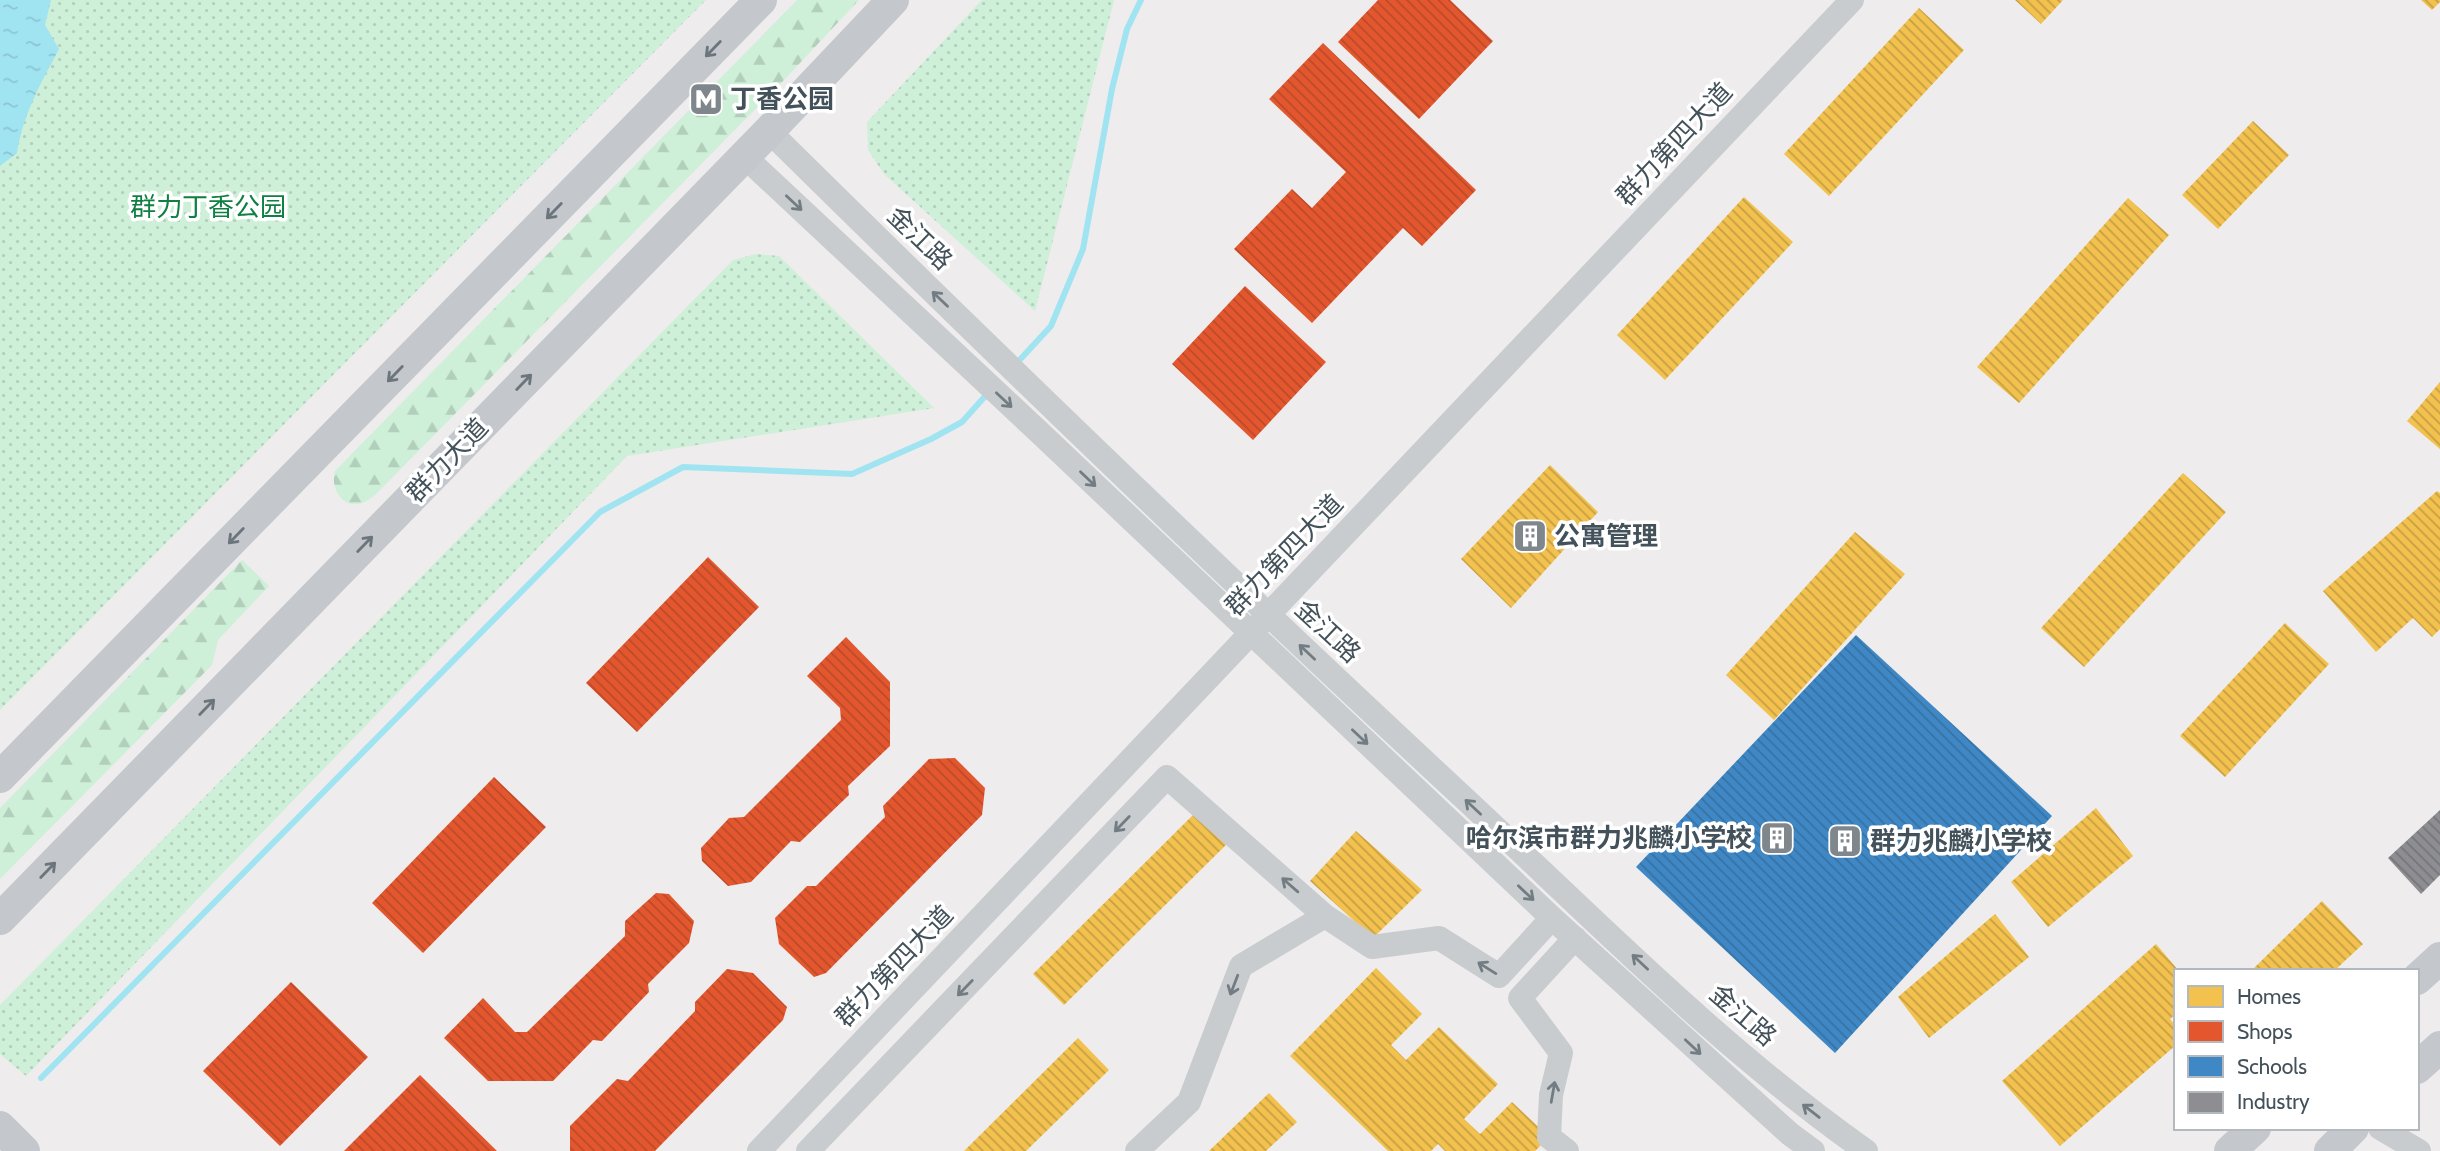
<svg xmlns="http://www.w3.org/2000/svg" width="2440" height="1151" font-family="Cabin,'Noto Sans SC',sans-serif">
  <style>
    .forest { fill: url(#forest-firs) }
    .park { fill: url(#park-dots) }
    .water { fill: url(#water-ripples) }
    .homes { fill: url(#homes-back-hatch) }
    .shops { fill: url(#shops-back-hatch) }
    .schools { fill: url(#schools-back-hatch) }
    .industry { fill: url(#industry-back-hatch) }
    .lines { fill: none; stroke-linecap: round; stroke-linejoin: round }
    .stream { stroke: #a0e4f1; stroke-width: 6 }
    .minor { stroke: #c9ccce; stroke-width: 24 }
    .major { stroke: #c4c8cc; stroke-width: 32 }
    .oneway { stroke: #6a757c }
    .oneway2 { stroke: #727c83 }
    .labels { text-anchor: middle; dominant-baseline: central; stroke-width: 7; stroke-linejoin: round; paint-order: stroke }
    .poi-label { font-size: 26px; font-weight: bold; fill: #43515a; stroke: #fff; text-anchor: start }
    .street-label { font-size: 26px; fill: #43515a; stroke: #fff }
    .park-label { font-size: 26px; fill: #0f8041; stroke: #fff }
  </style>
  <defs>
    <pattern id="forest-firs" width="22" height="20" patternUnits="userSpaceOnUse" patternTransform="scale(1.75)"><rect width="22" height="20" fill="#ceefd8"/><path d="M5 1l3.5 6h-7zM16 11l3.5 6h-7z" fill="#b2cfbc"/></pattern>
    <pattern id="park-dots" width="8" height="8" patternUnits="userSpaceOnUse" patternTransform="scale(1.75)"><rect width="8" height="8" fill="#ceefd8"/><path d="M2 2h.1M6 6h.1" fill="none" stroke="#b2cfbc" stroke-width="1.8" stroke-linecap="round"/></pattern>
    <pattern id="water-ripples" width="26" height="14" patternUnits="userSpaceOnUse" patternTransform="scale(1.75)"><rect width="26" height="14" fill="#a0e4f1"/><path d="M2 4q2-2 4 0t4 0M15 11q2-2 4 0t4 0" fill="none" stroke="#8bc5d1"/></pattern>
    <pattern id="homes-back-hatch" width="6" height="6" patternUnits="userSpaceOnUse" patternTransform="scale(1.75)"><rect width="6" height="6" fill="#f2c14e"/><path d="M-1 5l2 2M0 0l6 6M5-1l2 2" fill="none" stroke="#c69f44"/></pattern>
    <pattern id="shops-back-hatch" width="6" height="6" patternUnits="userSpaceOnUse" patternTransform="scale(1.75)"><rect width="6" height="6" fill="#e4572e"/><path d="M-1 5l2 2M0 0l6 6M5-1l2 2" fill="none" stroke="#ba4a2a"/></pattern>
    <pattern id="schools-back-hatch" width="6" height="6" patternUnits="userSpaceOnUse" patternTransform="scale(1.75)"><rect width="6" height="6" fill="#3f88c5"/><path d="M-1 5l2 2M0 0l6 6M5-1l2 2" fill="none" stroke="#3672a3"/></pattern>
    <pattern id="industry-back-hatch" width="6" height="6" patternUnits="userSpaceOnUse" patternTransform="scale(1.75)"><rect width="6" height="6" fill="#8d8d92"/><path d="M-1 5l2 2M0 0l6 6M5-1l2 2" fill="none" stroke="#75767a"/></pattern>
  </defs>
  <rect width="100%" height="100%" fill="#eeecec"/>
  <!-- forest -->
  <path class="forest" d="M797 0H859L783 81 381 489C376 494 370 500 362 503 342 509 330 488 335 471Z
    M242 560 269 586 218 640 212 665 0 879V808Z"/>
  <!-- park -->
  <path class="park" d="M0 0H706L0 710Z
    M982 0H1114L1035 311 884 174 868 150 867 122Z
    M756 254 779 256 934 408 627 456 26 1076 0 1054V1005L733 260Z"/>
  <!-- water -->
  <path class="water" d="M0 0H51L45 25 59 49C41 83 23 114 17 153L0 166Z"/>
  <!-- homes -->
  <path class="homes" d="M2015 0H2063L2041 24Z
    M2421 0H2440V2L2432 10Z
    M1919 8 1964 50 1829 196 1784 154Z
    M2253 121 2289 155 2218 229 2182 195Z
    M1744 197 1793 242 1665 380 1617 335Z
    M2128 198 2169 235 2019 403 1977 367Z
    M2440 382V449L2407 421Z
    M1550 465 1598 512 1511 608 1461 559Z
    M2183 473 2226 512 2084 667 2041 628Z
    M2437 491 2440 493V629L2432 637 2413 618 2376 652 2323 591Z
    M1855 532 1905 574 1774 720 1726 675Z
    M2285 623 2329 664 2225 777 2180 736Z
    M2096 808 2133 856 2048 927 2011 882Z
    M1197 811 1228 843 1064 1005 1033 974Z
    M1356 831 1422 890 1373 938 1310 881Z
    M2322 901 2363 944 2334 971H2251Z
    M1995 914 2029 957 1929 1038 1898 997Z
    M2156 944 2179 971H2176V1014L2170 1019 2176 1026V1045L2060 1146 2002 1081Z
    M1376 968 1422 1014 1391 1045 1406 1060 1439 1027 1498 1084 1464 1119 1480 1134 1512 1102 1549 1137 1535 1151H1445L1438 1144 1431 1151H1388L1290 1056Z
    M1078 1038 1109 1070 1026 1151H964Z
    M1269 1093 1297 1122 1266 1151H1209Z"/>
  <!-- shops -->
  <path class="shops" d="M1378 0H1450L1493 41 1419 119 1338 42Z
    M1323 43 1476 190 1422 246 1403 228 1312 323 1234 249 1292 189 1312 208 1346 172 1269 99Z
    M1245 286 1326 362 1253 440 1172 364Z
    M708 557 759 607 637 732 586 683Z
    M846 637 890 682V746L848 786 849 795 800 842 791 841 751 882 728 886 702 861 701 848 729 818 744 817 841 720 840 708 807 676Z
    M955 758 985 788 982 815 826 973 814 977 779 944 775 918 807 886H816L885 817 883 806 929 759Z
    M494 777 546 827 423 953 372 903Z
    M656 893 669 894 694 921 689 943 648 984 649 992 602 1041 593 1040 553 1081H488L444 1038 483 998 515 1032H527L625 936V921Z
    M727 969 753 973 787 1007 783 1020 655 1151H570V1126L617 1079 628 1081 695 1011V1002Z
    M291 982 368 1057 280 1146 203 1071Z
    M420 1075 497 1151H344Z"/>
  <!-- schools -->
  <path class="schools" d="M1856 635 2052 816 1835 1053 1636 867Z"/>
  <!-- industry -->
  <path class="industry" d="M2440 810V875L2421 894 2388 858Z"/>
  <g class="lines">
    <!-- stream -->
    <path class="stream" d="M1015 365 1051 326 1083 249 1112 89 1127 29 1141 0
      M41 1078 600 512 683 467 852 474 931 439 962 422 988 393"/>
    <!-- minor -->
    <path class="minor" d="M769 131C998 357 1229 580 1465 799 1595 920 1721 1049 1866 1151
      M744 156 1039 432 1552 918 1790 1134 1813 1151
      M2380 1128 2419 1151
      M759 1151 1852 0
      M808 1151 1167 777 1325 916 1372 947 1439 938 1499 976 1552 918
      M1137 1151 1189 1102 1241 966 1325 916
      M1567 1151 1549 1137 1551 1095 1561 1053 1520 998 1575 938"/>
    <!-- major -->
    <path class="major" d="M0 777 761 0
      M0 919 769 131 893 0
      M2417 979 2440 958
      M2417 1068 2440 1047
      M0 1127 24 1151
      M2230 1151 2255 1128
      M2330 1151 2353 1128"/>
  </g>
  <!-- one-way arrows -->
  <defs><path id="oneway-shaft" d="M-6 0H5M1.5-3L5.5 0L1.5 3" fill="none" stroke-width="1.6" stroke-linecap="round" stroke-linejoin="round" transform="scale(1.75)"/></defs>
  <g class="oneway">
    <use href="#oneway-shaft" transform="translate(713 49) rotate(134)"/>
    <use href="#oneway-shaft" transform="translate(554 211) rotate(134)"/>
    <use href="#oneway-shaft" transform="translate(395 374) rotate(134)"/>
    <use href="#oneway-shaft" transform="translate(524 382) rotate(-46)"/>
    <use href="#oneway-shaft" transform="translate(236 536) rotate(134)"/>
    <use href="#oneway-shaft" transform="translate(365 544) rotate(-46)"/>
    <use href="#oneway-shaft" transform="translate(207 707) rotate(-46)"/>
    <use href="#oneway-shaft" transform="translate(48 870) rotate(-46)"/>
  </g>
  <g class="oneway2">
    <use href="#oneway-shaft" transform="translate(794 203) rotate(43)"/>
    <use href="#oneway-shaft" transform="translate(940 299) rotate(-136)"/>
    <use href="#oneway-shaft" transform="translate(1004 400) rotate(43)"/>
    <use href="#oneway-shaft" transform="translate(1088 479) rotate(44)"/>
    <use href="#oneway-shaft" transform="translate(1307 652) rotate(-137)"/>
    <use href="#oneway-shaft" transform="translate(1360 737) rotate(43)"/>
    <use href="#oneway-shaft" transform="translate(1473 807) rotate(-137)"/>
    <use href="#oneway-shaft" transform="translate(1122 824) rotate(134)"/>
    <use href="#oneway-shaft" transform="translate(1290 885) rotate(-139)"/>
    <use href="#oneway-shaft" transform="translate(1526 893) rotate(43)"/>
    <use href="#oneway-shaft" transform="translate(1640 962) rotate(-137)"/>
    <use href="#oneway-shaft" transform="translate(1487 968) rotate(-148)"/>
    <use href="#oneway-shaft" transform="translate(1234 985) rotate(111)"/>
    <use href="#oneway-shaft" transform="translate(965 988) rotate(134)"/>
    <use href="#oneway-shaft" transform="translate(1693 1047) rotate(43)"/>
    <use href="#oneway-shaft" transform="translate(1553 1092) rotate(-80)"/>
    <use href="#oneway-shaft" transform="translate(1811 1111) rotate(-142)"/>
  </g>
  <!-- icons -->
  <defs>
    <g id="metro-square" transform="scale(1.75)"><rect x="-9" y="-9" width="18" height="18" rx="4" fill="#7f878d" stroke="#fff"/><path d="M-5.5 5V-5H-3L0 0L3-5H5.5V5H3V-.5L0 4L-3-.5V5Z" fill="#fff"/></g>
    <g id="building-square" transform="scale(1.75)"><rect x="-9" y="-9" width="18" height="18" rx="4" fill="#7f878d" stroke="#fff"/><path d="M-4-6H4V6H1V3H-1V6H-4ZM-2.5-4.3h1.7v1.8h-1.7ZM.8-4.3h1.7v1.8H.8ZM-2.5-1h1.7V.8h-1.7ZM.8-1h1.7V.8H.8Z" fill="#fff"/></g>
  </defs>
  <g fill-rule="evenodd">
    <use href="#metro-square" x="706" y="99"/>
    <use href="#building-square" x="1530" y="536"/>
    <use href="#building-square" x="1777" y="838"/>
    <use href="#building-square" x="1845" y="841"/>
  </g>
  <g class="labels">
    <!-- poi labels -->
    <g class="poi-label">
      <text x="730" y="99">丁香公园</text>
      <text x="1554" y="536">公寓管理</text>
      <text x="1752" y="838" text-anchor="end">哈尔滨市群力兆麟小学校</text>
      <text x="1870" y="841">群力兆麟小学校</text>
    </g>
    <!-- street labels -->
    <g class="street-label">
      <text transform="translate(1674 144) rotate(-47)">群力第四大道</text>
      <text transform="translate(920 238) rotate(44)">金江路</text>
      <text transform="translate(447 460) rotate(-46)">群力大道</text>
      <text transform="translate(1284 555) rotate(-46)">群力第四大道</text>
      <text transform="translate(1328 631) rotate(43)">金江路</text>
      <text transform="translate(894 966) rotate(-46)">群力第四大道</text>
      <text transform="translate(1743 1015) rotate(41)">金江路</text>
    </g>
    <!-- park labels -->
    <g class="park-label">
      <text x="208" y="207">群力丁香公园</text>
    </g>
  </g>
  <!-- legend -->
  <rect x="2174" y="969" width="245" height="161" fill="#ffffff" stroke="#b4b9bd" stroke-width="2"/>
  <rect x="2188" y="986" width="35" height="21" fill="#f2c14e" stroke="#b4b9bd" stroke-width="2"/>
  <text x="2237" y="1004" font-size="21" fill="#43515a">Homes</text>
  <rect x="2188" y="1021" width="35" height="21" fill="#e4572e" stroke="#b4b9bd" stroke-width="2"/>
  <text x="2237" y="1039" font-size="21" fill="#43515a">Shops</text>
  <rect x="2188" y="1056" width="35" height="21" fill="#3f88c5" stroke="#b4b9bd" stroke-width="2"/>
  <text x="2237" y="1074" font-size="21" fill="#43515a">Schools</text>
  <rect x="2188" y="1092" width="35" height="21" fill="#8d8d92" stroke="#b4b9bd" stroke-width="2"/>
  <text x="2237" y="1109" font-size="21" fill="#43515a">Industry</text>
</svg>
